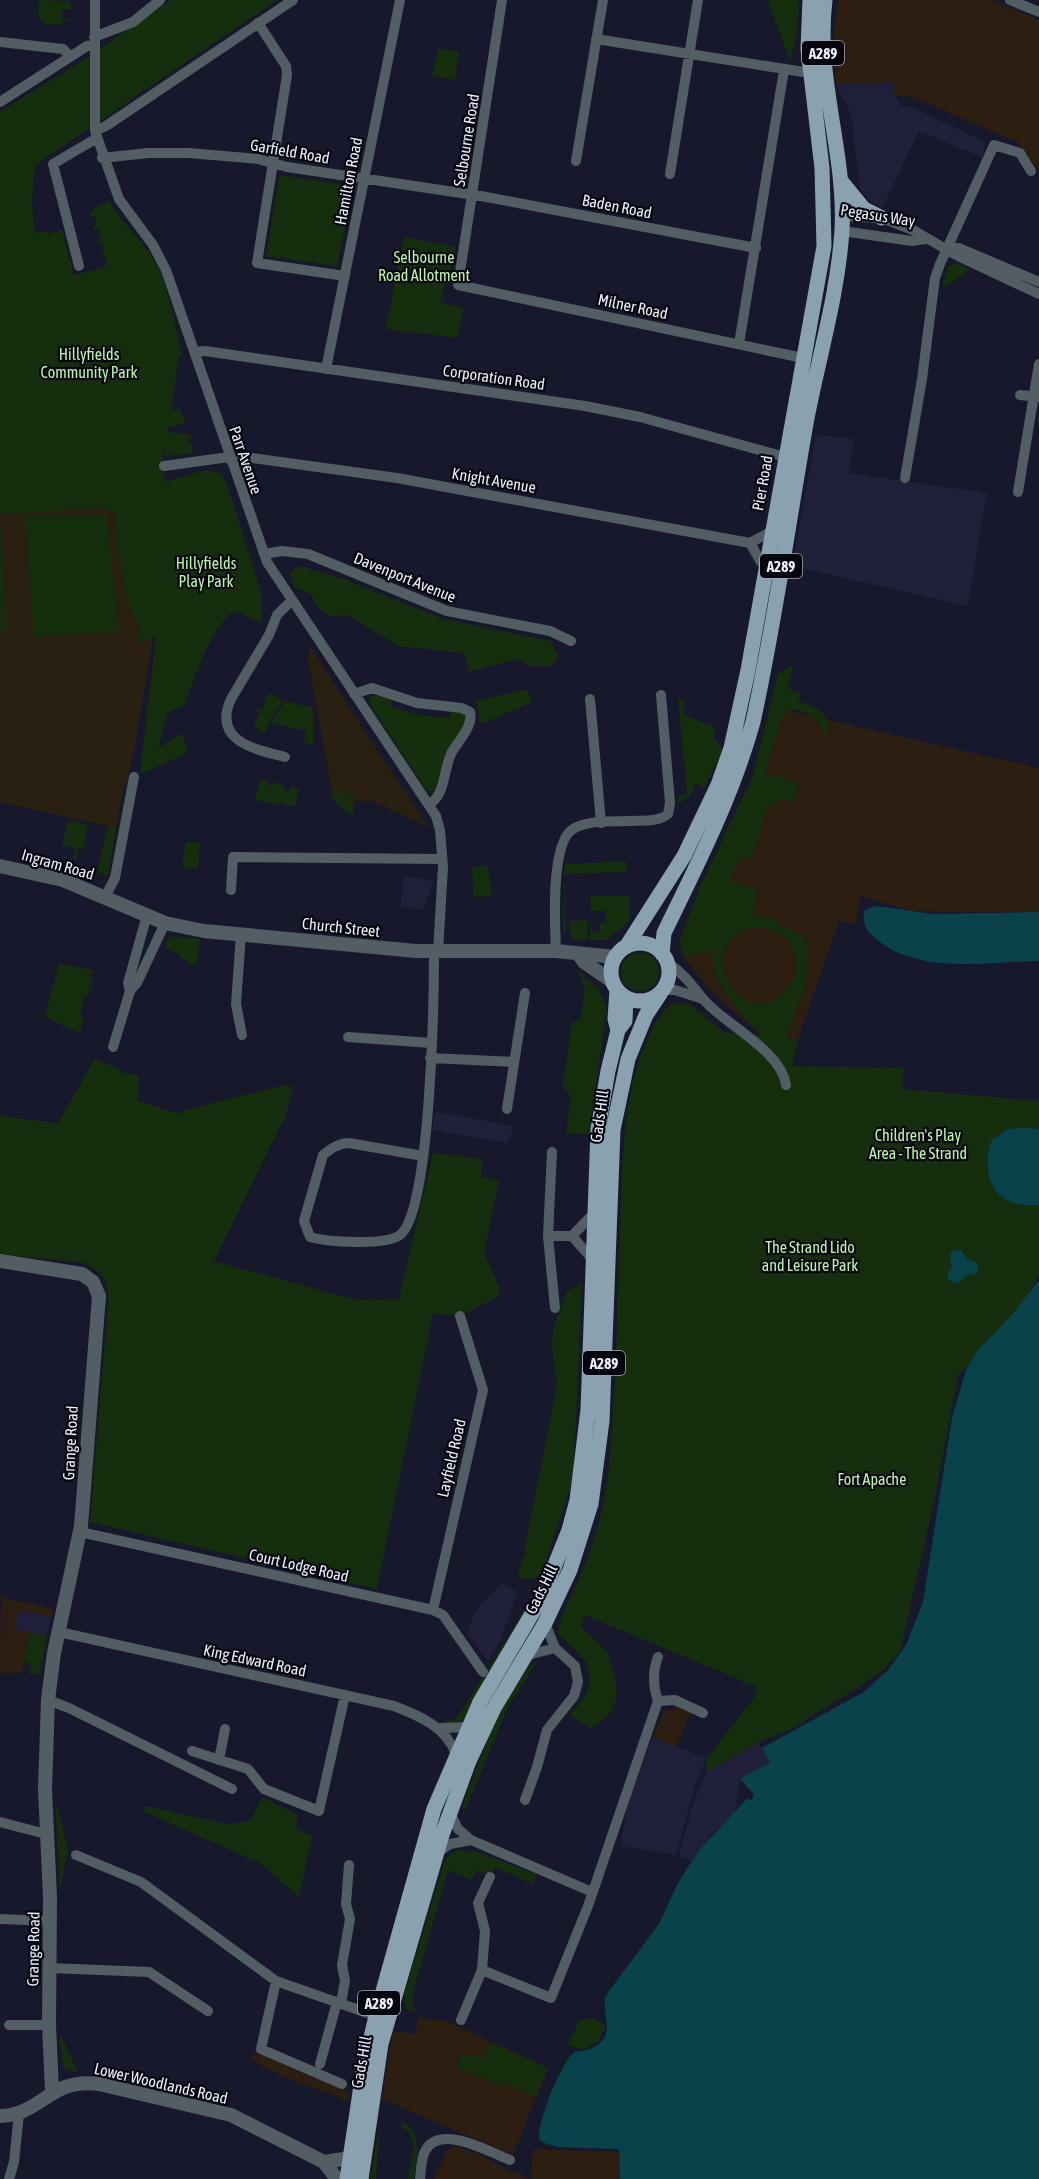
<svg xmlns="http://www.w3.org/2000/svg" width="1039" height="2179" font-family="'Asap Condensed',sans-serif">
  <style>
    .built { fill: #21203b }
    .industrial { fill: #2c1f12 }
    .education { fill: #2a2011 }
    .green { fill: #152e0e; fill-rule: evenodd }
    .water { fill: #09424b }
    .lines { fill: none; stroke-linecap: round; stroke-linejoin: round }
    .minor { stroke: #525d64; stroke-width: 10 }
    .tertiary { stroke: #525d64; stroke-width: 14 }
    .primary { stroke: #8aa1b0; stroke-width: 15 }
    .labels { text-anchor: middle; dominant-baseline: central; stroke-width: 4.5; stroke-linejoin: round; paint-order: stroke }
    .shield { fill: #05050d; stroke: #a7a8b4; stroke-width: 1.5 }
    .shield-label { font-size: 15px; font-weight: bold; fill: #edeefc }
    .street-label { font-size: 16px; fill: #edeefc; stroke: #05050d }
    .park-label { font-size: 16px; fill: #b9f8a7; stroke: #05050d }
  </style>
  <rect width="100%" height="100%" fill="#18182d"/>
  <!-- built -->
  <path class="built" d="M893 82 895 95 901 106H909L985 142 983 158 919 131 882 208 869 200 860 189 851 114 836 84Z
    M816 435 854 439 849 473 987 493 968 606 792 566Z
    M404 876 433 880 424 910 401 907Z
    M435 1112 498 1123 514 1127 507 1143 433 1130Z
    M501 1583 517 1592 501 1639 488 1661 467 1633 474 1613Z
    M23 1611 51 1617 47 1636 14 1629 17 1615Z
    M653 1737 706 1759 694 1788 676 1855 621 1846 628 1800Z
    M758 1743 771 1761 740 1779 735 1813 711 1835 692 1861 679 1856 694 1801 707 1772Z"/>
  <!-- industrial -->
  <path class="industrial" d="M838 0H992L1039 20V171L1019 143 913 97 895 95 893 82 836 84 834 31Z
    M773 698 794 712 1039 768V912L912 911 860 896 856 924 839 921 798 1039 763 1036 715 995 687 962 679 944 699 890 753 776Z
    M1 1597 53 1609 51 1617 23 1611 17 1615 15 1629 30 1632 22 1673H0Z
    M673 1703 696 1712 685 1719 687 1721 676 1747 653 1737 664 1710H676Z
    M418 2017 449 2022 548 2068 513 2155 382 2099 393 2031 416 2034Z
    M256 2050 290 2068 334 2083 348 2091 349 2101 282 2076 251 2059Z
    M456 2146 487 2158 513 2174 515 2171 529 2179H434L447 2151Z
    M533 2149 619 2152 620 2179H531Z"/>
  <!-- education -->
  <path class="education" d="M116 501 153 636 133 756 121 801 108 876 97 872 108 826 0 802V506Z
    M310 646 370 739 430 828 373 801H334L308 659Z"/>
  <!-- green -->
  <path class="green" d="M39 0 68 1 73 9H63L61 17 73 21 63 20V25L43 24V20L38 19Z
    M171 0H277L35 165 32 205 35 233 48 231 49 234 62 230 74 275 103 268 107 264 105 256 100 254 104 251 102 243 97 241 101 238 99 229 94 230 93 226 97 225 95 216 91 217 90 213 94 212 93 208 109 201C120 220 136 234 149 252 169 281 173 320 182 353L179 356 171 411 180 408 186 423 168 428 167 432 192 435 188 442 193 445 190 449 196 453 164 456 165 443 162 458 165 482 205 470 220 473 227 484 261 592V623L236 611C214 618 193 684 184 705L168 712 158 748 183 733 187 753 140 774 156 637 137 642 140 625C127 616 113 532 117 515L111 510 101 508 0 514V112L85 59Z
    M768 0H799L797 34 790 62Z
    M439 48 459 52 455 80 432 76Z
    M280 175 353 186 337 266 266 256Z
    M404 237 456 247 440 302 463 308 458 338 386 329Z
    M956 263 970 269 947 287 942 286 949 266Z
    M25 515H107L119 632 34 637Z
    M0 518 8 631 0 632Z
    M302 566 343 579 444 619 551 641 558 655 553 666H528L518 659 469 672 464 653 398 646 348 615 329 616 316 605 312 595 294 587 290 573 296 568Z
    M789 667H794L787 688 801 693 799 701C814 706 832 713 827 733L824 734C819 715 807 713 790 708L787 715 784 714 765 773 799 782 793 802 778 798 775 805 768 806 751 860 740 857 730 881 759 890 753 914 780 922 779 925 807 938 806 986 786 1037 798 1039 792 1066 903 1068V1089L1039 1101V1275L1029 1291 1039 1280V2179H620L619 2149 547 2145 540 2141 538 2135 567 2058 576 2051C584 2052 587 2050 594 2047 618 2034 600 2014 606 1995L659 1924 678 1883 700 1848 747 1799 752 1800 754 1794 740 1779 770 1762 762 1748 864 1692 888 1670 906 1645 923 1602 952 1418 970 1363 958 1375 934 1502 900 1652 882 1671 857 1688 793 1728 761 1741 707 1772 706 1759 754 1698 757 1687 585 1615 581 1627 607 1652 616 1680 617 1696 611 1712 591 1729 570 1715C582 1702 597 1683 587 1664 582 1653 566 1643 558 1633 560 1613 571 1597 579 1579 593 1547 605 1508 608 1474 617 1391 617 1307 620 1224 622 1181 622 1138 630 1097 634 1071 651 1018 673 1003L689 1004 724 1032 762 1035C744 1018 705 975 714 949L684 958 679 943 700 887 753 776 778 674ZM756 927C775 928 792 938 796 958 798 970 794 983 785 992 740 1035 686 942 756 927Z
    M526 689 532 698 530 703 484 723 480 721 476 701Z
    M271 693 283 701 272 716 265 733 253 726 260 713 257 711 258 708 262 710 266 703 263 700Z
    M376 695 393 699 391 707 424 716 450 718V711H462L468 717 434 791H427L371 706 369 699Z
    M678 699H684V715L715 727 714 738 721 747V753L704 788 695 783 690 796 680 803 677 802 679 796 687 793Z
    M285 701 313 708V744L304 743 306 731 271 723Z
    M262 779 268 782V786H270L272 782 284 785V790L290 791 291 787 299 789 295 806 254 800Z
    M330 791 354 795 353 817 334 801Z
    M68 820 88 825 83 849 78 848 76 859 73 858 75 848 62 845Z
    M108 827 116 828 108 876 97 872Z
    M186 842 200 843 198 868 182 867Z
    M565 860 567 864 626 861 627 872 564 874 566 932 563 930Z
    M488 865 492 896 474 897 472 867Z
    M630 895V921L607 940H590V920L592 932 599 931V923H606V911H591L590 896Z
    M587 920 588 940 572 939 569 921Z
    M170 936 200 939 197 965 196 962 195 966 187 963V960L179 957 180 954 165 948Z
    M621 972a19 19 0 1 1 38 0a19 19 0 1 1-38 0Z
    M59 963 96 971 91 972 90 978 93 979 89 987 93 988 92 991 88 990 89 997 84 995 80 1017 84 1018 80 1033 45 1017Z
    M578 970 598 988 607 1007 589 1134 566 1133 571 1097 563 1086 572 1023 581 1019 585 988Z
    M95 1059 119 1069 120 1072 139 1075 138 1101 180 1114 181 1111 284 1085 293 1087 286 1115 214 1261 357 1300 399 1299 433 1153 483 1159 481 1177 499 1181 484 1253 500 1289 498 1297 460 1316 433 1313 377 1589 90 1522 109 1294C105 1277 100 1270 84 1263L0 1254V1116L58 1123Z
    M582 1283 574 1463 570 1489 542 1573 533 1579 517 1578 522 1559 526 1557 527 1553 524 1552 557 1386 552 1344 554 1327 567 1291Z
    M524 1611H528L467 1716 458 1724 441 1723 457 1718Z
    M30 1632 47 1636 39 1674H29L31 1664 24 1662Z
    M538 1660 509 1705 463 1816V1804C478 1766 505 1683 538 1660Z
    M262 1797 298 1815 296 1829 312 1836 299 1897 260 1863 142 1811 144 1807H151L227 1824 251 1821Z
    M55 1798 68 1849 60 1891Z
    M458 1850 476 1852 537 1874 533 1884 495 1867 491 1875 477 1870 472 1880 448 1870 412 1996 413 2007 418 2013 406 2009 404 1995 445 1860 452 1852Z
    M592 2018 606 2025 598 2041 584 2050 568 2045 579 2020Z
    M59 2035 61 2036 78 2072 64 2068Z
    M489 2042 548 2068 536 2097 505 2083 503 2087 456 2066 461 2053 484 2059Z
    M381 2118 376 2179H370Z
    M403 2122C424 2134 416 2158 414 2179H408C411 2160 421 2138 401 2126Z"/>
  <!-- water -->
  <path class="water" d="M876 906 933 914 1039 912V961C986 962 917 975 875 938 866 931 861 922 865 910Z
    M1025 1128 1039 1129V1205C1030 1205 1019 1206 1011 1202 987 1193 983 1160 992 1140L1008 1129Z
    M954 1250H961L967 1259 978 1263V1273L965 1276 958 1283 950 1281 947 1276 952 1266 950 1255Z
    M1039 1280V2179H620L619 2149 557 2147 540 2141C535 2126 562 2060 576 2051 584 2052 587 2050 594 2047 618 2034 600 2014 606 1995L659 1924 678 1883 700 1849 747 1799 752 1800 754 1794 740 1779 770 1762 762 1748 864 1692 888 1670 906 1645 923 1602 952 1418 966 1370 978 1350 1010 1317Z"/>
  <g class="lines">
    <!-- minor -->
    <path class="minor" d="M95 0V131L119 199 153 245 166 270 267 562 436 816 440 830 443 867 438 952
      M502 0 458 285 803 358
      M1010 0 1039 12
      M258 23 286 66 287 75 257 263 345 276
      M94 37 133 22 160 0
      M596 39 810 73
      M0 42 63 49 70 56
      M0 102 87 46 94 45
      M95 131 106 126 293 0
      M102 158 148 153H189L258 159 287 167 481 196 756 248
      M576 161 603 0
      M670 174 698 0
      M842 216 882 218 913 230 956 255 1039 294
      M842 231 912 241 925 239
      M947 248H959L1039 282
      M79 266 53 164 97 138
      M739 344 784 70
      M195 352 205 351 585 406 640 417 785 457
      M326 369 400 0
      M1020 395 1039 397
      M231 461 252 458 397 478 750 543 772 531
      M164 466 229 457
      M905 478 922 379 935 278 940 264 994 145 1020 153 1031 171
      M1018 492 1039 364
      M750 543 761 562 767 564
      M264 554 282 551 308 554 447 611 550 631 571 641
      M354 694 372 688 417 703 462 708 470 712C474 726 457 742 451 754 443 772 446 793 429 805
      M590 699 601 823
      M285 757C254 749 212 741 231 699L269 635 277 615 292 600
      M231 890 233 857 442 859
      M105 897 115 878 134 777
      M241 934 236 1004 242 1035
      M556 951C555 926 550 843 573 829 587 820 611 822 628 821 641 820 657 823 668 814L670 803 661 695
      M668 963C683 973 692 985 703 999 725 1025 781 1050 786 1085
      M663 990H675L703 999
      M130 991 128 983 147 915
      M348 1037 431 1043
      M113 1047 130 991 137 983 165 923
      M430 1058 514 1062
      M507 1109 525 993
      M552 1152 548 1236 555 1308
      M423 1156 349 1143C339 1143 331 1148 323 1155L304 1221 310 1237C328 1242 385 1246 400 1235 431 1212 434 996 434 952
      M548 1236H572L594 1213
      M572 1236 593 1260
      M80 1532 433 1610 443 1615 483 1672
      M433 1610 483 1390 460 1316
      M59 1632 394 1706C420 1716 446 1727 456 1754
      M524 1656 555 1648
      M48 1700 69 1708 232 1789
      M658 1701 675 1700 703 1713
      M440 1728 468 1727
      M192 1751 248 1769 264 1789 319 1811 345 1695
      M219 1760 225 1729
      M525 1800 537 1767 547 1730 574 1696 578 1682 575 1666 555 1648 545 1623
      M450 1813 458 1829 471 1840 592 1892
      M0 1822 46 1834
      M436 1854 450 1844 471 1840
      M76 1855 141 1882 276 1981 376 2016
      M0 1919 50 1921
      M49 1968 149 1972 208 2011
      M482 1970 551 1998 588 1906 658 1701C653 1686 652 1672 658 1657
      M276 1981 261 2049 342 2084
      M341 2003 345 1981 342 1965 350 1919 346 1904 349 1865
      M461 2020 482 1970 485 1931 478 1903 490 1877
      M9 2025H49
      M320 2064 337 2002
      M9 2179 14 2162 19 2113
      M420 2179C421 2170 421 2159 425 2151 440 2123 489 2152 510 2160"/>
    <!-- tertiary -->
    <path class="tertiary" d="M0 866 63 880 165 923 204 931 416 951H556L615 957
      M579 955 584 962 613 982
      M0 1261 82 1274 93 1282 99 1296 81 1526 54 1653 48 1700 45 1789 50 1897 49 2025 52 2091
      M0 2116C42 2115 50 2077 99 2084L231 2115 324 2162 337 2179
      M324 2162 350 2158"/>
    <!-- primary -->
    <path class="primary" d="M841 181 864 209 882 218
      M611 972a29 29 0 1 1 58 0a29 29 0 1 1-58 0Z
      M626 947 684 856 718 785 731 748 748 670 824 246 822 168 808 49 810 0
      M662 954 664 933C698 863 732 797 753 722 775 622 789 519 807 418 819 356 838 294 842 230 846 152 815 78 825 0
      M617 990 615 1019 618 1030
      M347 2179 363 2072 376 2016 434 1809 480 1702 542 1597 569 1530 577 1500 588 1410 598 1129 608 1071 618 1030 625 1021 626 998
      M361 2179 381 2044 442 1835 469 1761 494 1708 545 1623 570 1570 591 1504 602 1421 613 1130 628 1059 646 1015 660 994"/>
  </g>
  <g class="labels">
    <!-- shield labels -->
    <g class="shield">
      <rect x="802" y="41" width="42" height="24" rx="4.5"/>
      <rect x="760" y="554" width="42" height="24" rx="4.5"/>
      <rect x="583" y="1351" width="42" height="24" rx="4.5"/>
      <rect x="358" y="1991" width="42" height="24" rx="4.5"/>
    </g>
    <g class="shield-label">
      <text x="823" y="53">A289</text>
      <text x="781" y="566">A289</text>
      <text x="604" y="1363">A289</text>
      <text x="379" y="2003">A289</text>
    </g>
    <!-- street labels -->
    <g class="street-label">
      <text transform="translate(466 140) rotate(-81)">Selbourne Road</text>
      <text transform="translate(290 151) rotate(10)">Garfield Road</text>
      <text transform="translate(348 181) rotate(-79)">Hamilton Road</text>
      <text transform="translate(617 206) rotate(11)">Baden Road</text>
      <text transform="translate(878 215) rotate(9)">Pegasus Way</text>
      <text transform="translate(633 306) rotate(12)">Milner Road</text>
      <text transform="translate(494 377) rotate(8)">Corporation Road</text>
      <text transform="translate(246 460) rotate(71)">Parr Avenue</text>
      <text transform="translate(494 480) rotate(10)">Knight Avenue</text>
      <text transform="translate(762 483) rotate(-80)">Pier Road</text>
      <text transform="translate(405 577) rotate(22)">Davenport Avenue</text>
      <text transform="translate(58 864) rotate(16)">Ingram Road</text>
      <text transform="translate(341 927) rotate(6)">Church Street</text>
      <text transform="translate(599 1116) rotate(-82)">Gads Hill</text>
      <text transform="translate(70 1443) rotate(-87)">Grange Road</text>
      <text transform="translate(451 1458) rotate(-77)">Layfield Road</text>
      <text transform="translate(299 1565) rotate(13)">Court Lodge Road</text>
      <text transform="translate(541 1589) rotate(-64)">Gads Hill</text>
      <text transform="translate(255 1660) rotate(12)">King Edward Road</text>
      <text transform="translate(33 1949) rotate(-89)">Grange Road</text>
      <text transform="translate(361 2062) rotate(-80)">Gads Hill</text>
      <text transform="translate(161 2083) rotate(13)">Lower Woodlands Road</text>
    </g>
    <!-- park labels -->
    <g class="park-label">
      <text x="424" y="257">Selbourne<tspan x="424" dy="18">Road Allotment</tspan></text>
      <text x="89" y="354">Hillyfields<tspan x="89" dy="18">Community Park</tspan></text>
      <text x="206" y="563">Hillyfields<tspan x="206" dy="18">Play Park</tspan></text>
      <text x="918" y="1135">Children's Play<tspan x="918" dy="18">Area - The Strand</tspan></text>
      <text x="810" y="1247">The Strand Lido<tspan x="810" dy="18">and Leisure Park</tspan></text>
      <text x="872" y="1479">Fort Apache</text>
    </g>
  </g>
</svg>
